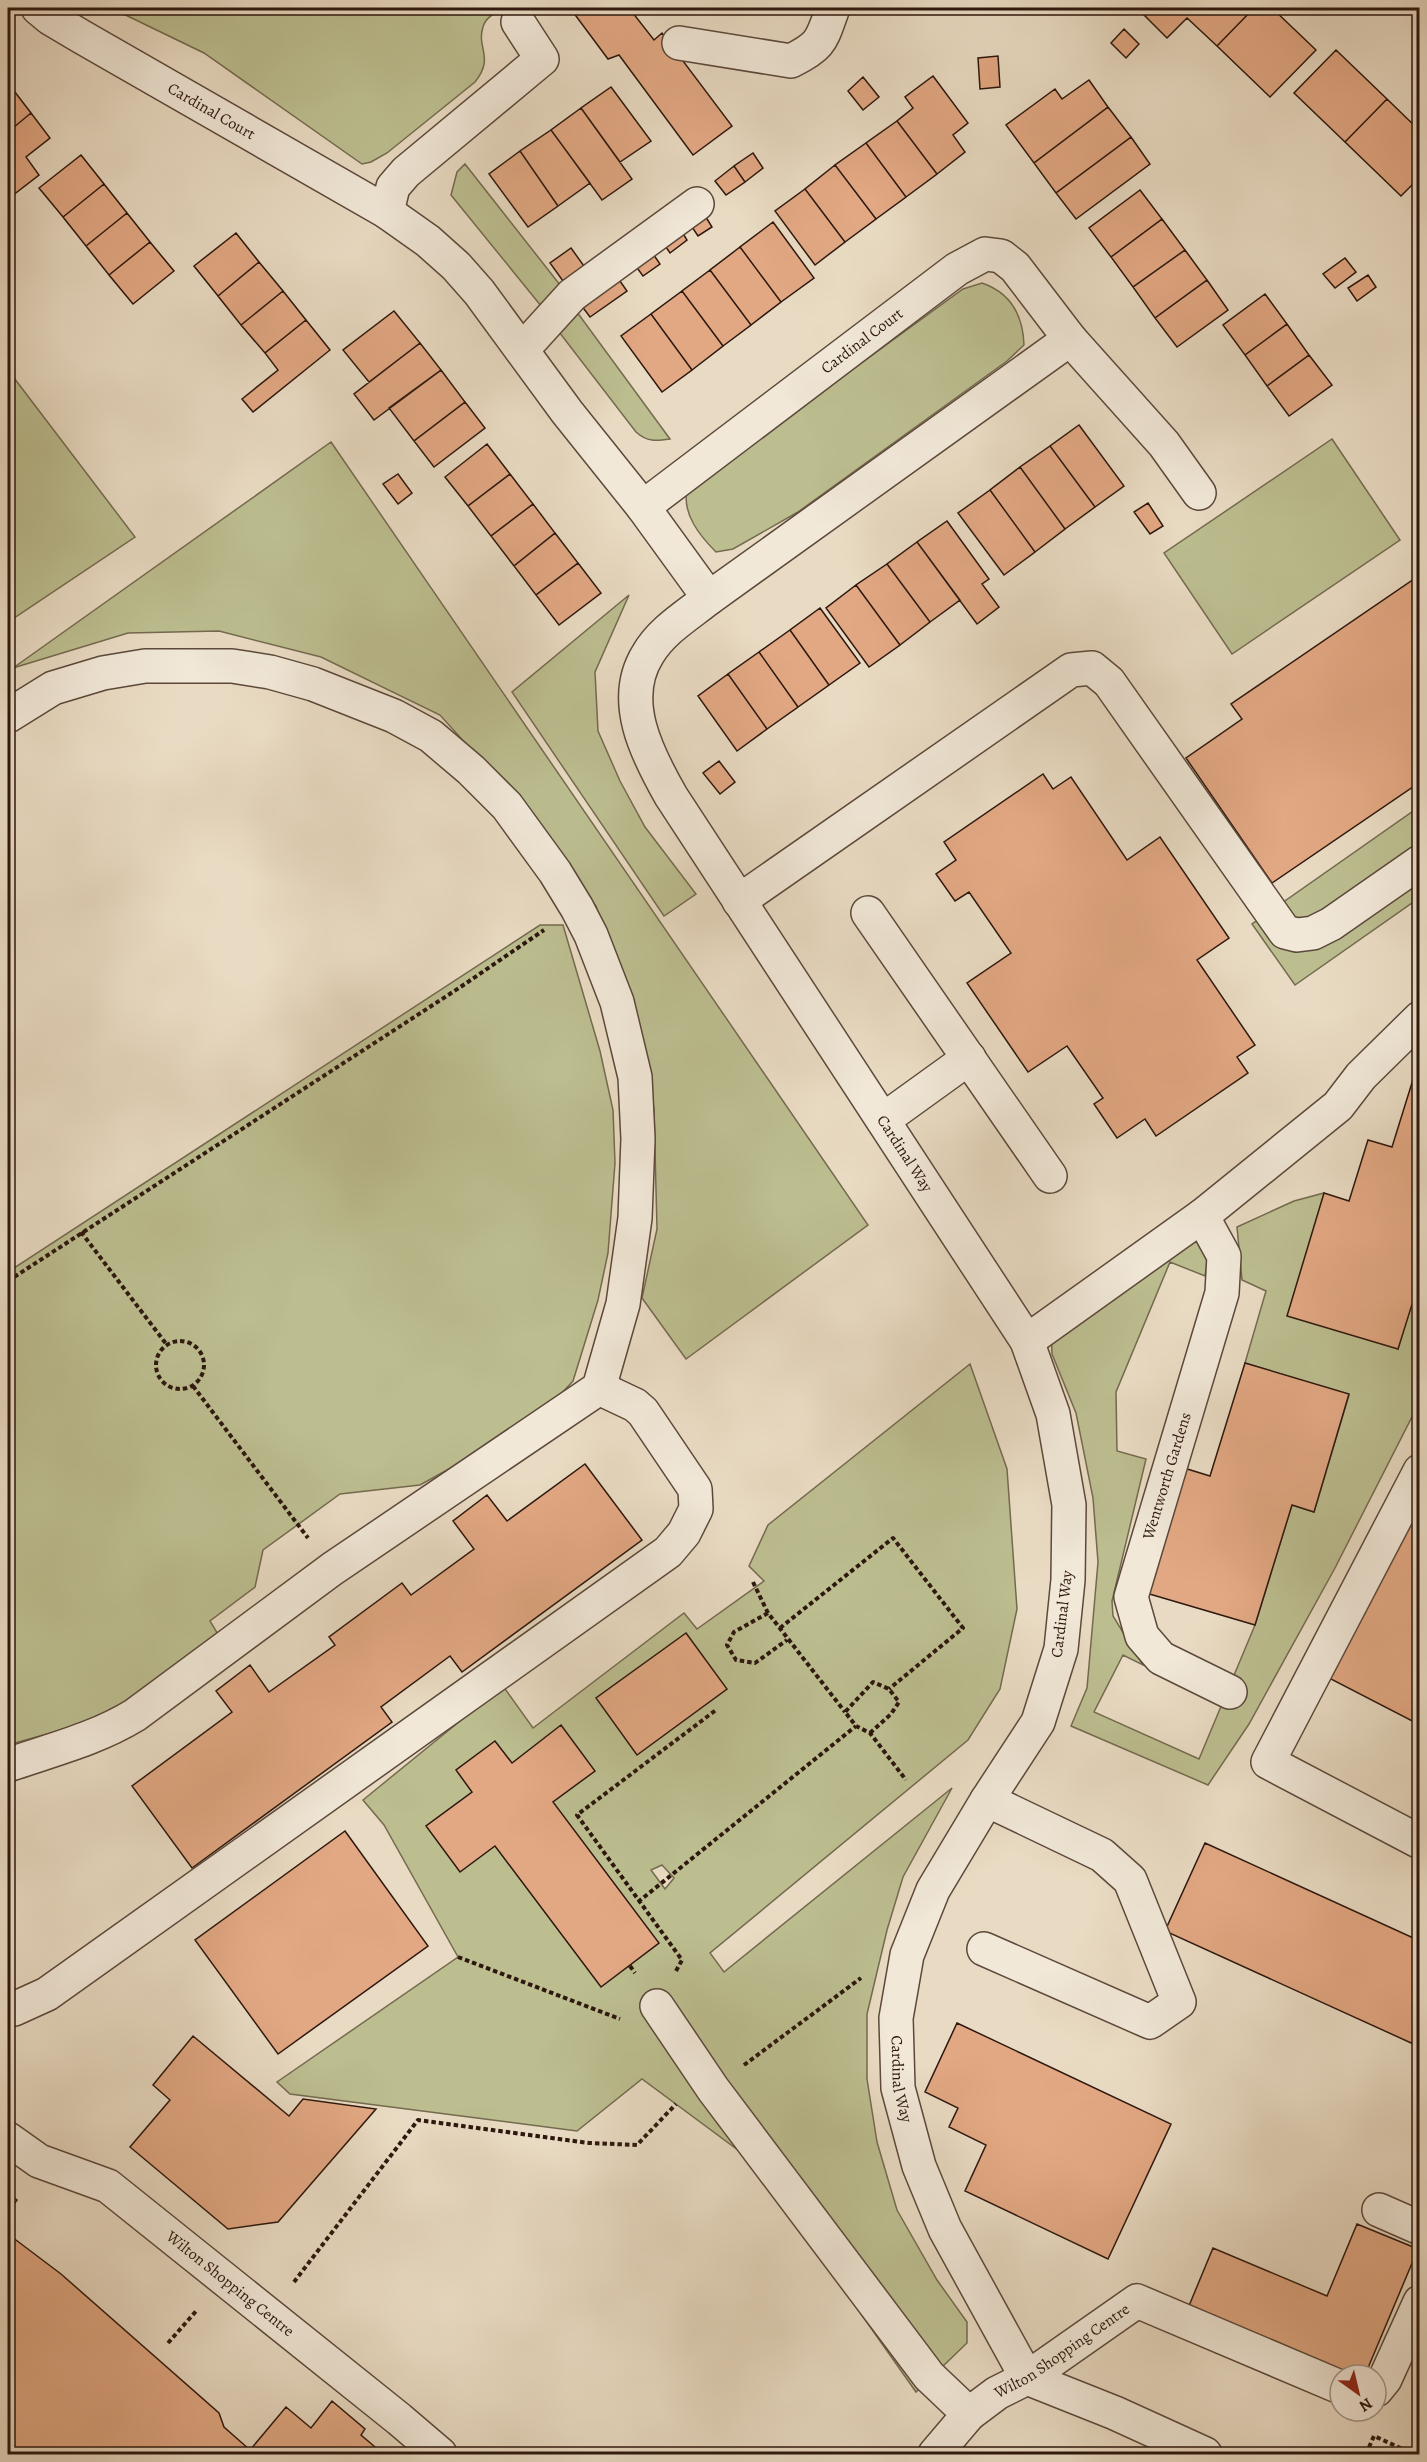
<svg xmlns="http://www.w3.org/2000/svg" width="1427" height="2462" font-family="Alegreya,serif">
  <style>
    .green { fill: #bcbe90; stroke: #746a4f; stroke-width: 1.5; fill-rule: evenodd }
    .building { fill: #e2a883; stroke: #2d170e; stroke-width: 1.5 }
    .lines { fill: none; stroke-linecap: round; stroke-linejoin: round }
    .minor-casing { stroke: #5c483b; stroke-width: 36 }
    .path { stroke: #2d170e; stroke-width: 4; stroke-dasharray: 4.5 3; stroke-linecap: butt }
    .minor { stroke: #f1e8d8; stroke-width: 33 }
    .labels { text-anchor: middle; dominant-baseline: central; stroke-width: 5; stroke-linejoin: round; paint-order: stroke }
    .street-label { font-size: 16px; fill: #2d170e; stroke: #f1e8d8 }
  </style>
  <rect width="100%" height="100%" fill="#e9dbc3"/>
  <filter id="stains"><feTurbulence type="fractalNoise" baseFrequency=".00333" numOctaves="4"/><feColorMatrix values="0 0 0 0 .2 0 0 0 0 .09 0 0 0 0 .02 0 0 0 .5 -.17"/></filter>
  <radialGradient id="worn" r=".72"><stop offset=".6" stop-color="#630" stop-opacity="0"/><stop offset="1" stop-color="#630" stop-opacity=".3"/></radialGradient>
  <!-- green -->
  <path class="green" d="M111 8H503C495 13 485 18 483 27 476 48 495 57 475 82L387 153 371 162 362 164 204 53Z
    M465 164 564 290 546 312 451 195 457 172Z
    M982 283C1011 293 1023 315 1024 345L1007 361 798 512 733 549 716 552C700 536 682 514 687 490L963 289Z
    M574 308 670 439C656 441 647 442 636 432L556 328Z
    M8 370 135 537 8 622Z
    M1332 439 1400 540 1232 654 1164 553Z
    M331 442 868 1225 686 1359 642 1298 657 1229 654 1110 639 1022 596 906 526 810 440 715 321 657 219 631 128 633 13 668Z
    M629 595 595 672 598 731 620 781 645 827 696 894 664 916 512 692Z
    M1419 807V898L1295 985 1252 924Z
    M540 925H563L600 1051 613 1110 615 1163 608 1253 598 1300 573 1381 559 1396 458 1464 420 1485 340 1494 263 1550 255 1587 210 1621 219 1636 104 1718 8 1745V1272Z
    M1324 1193 1398 1349 1419 1279V1403L1335 1568 1249 1724 1208 1785 1071 1726 1087 1688 1098 1562 1093 1498 1076 1413 1052 1354 1051 1325 1186 1241 1205 1243 1208 1257 1205 1276 1170 1262 1116 1392 1117 1451 1146 1459 1112 1601 1113 1616 1143 1665 1123 1655 1094 1712 1199 1759 1255 1625 1292 1505 1314 1512 1349 1395 1245 1363 1266 1291 1242 1280 1237 1227 1294 1201Z
    M970 1364 1007 1469 1017 1609 1000 1689 968 1740 710 1953 724 1972 952 1788 903 1877 887 1930 867 2014V2079L877 2142 897 2210 937 2280 967 2322V2343L916 2392 754 2162 642 2079 577 2131 290 2094 277 2082 458 1957 384 1825 363 1800 503 1686 533 1728 684 1613 697 1629 764 1581 749 1566 768 1525ZM662 1865 674 1878 665 1889 651 1870Z"/>
  <!-- building -->
  <path class="building" d="M570 8H629L654 40 662 33 732 126 693 155 619 55 608 59Z
    M1143 8H1254L1217 46 1187 18 1167 38 1140 11Z
    M1254 8H1272L1316 50 1270 97 1217 46Z
    M1124 29 1139 44 1126 58 1111 43Z
    M1336 50 1387 99 1345 142 1294 93Z
    M998 56 1000 87 980 89 978 58Z
    M933 76 968 123 953 135 965 152 937 174 897 121 913 108 905 97Z
    M863 77 879 97 863 110 848 91Z
    M1089 80 1108 107 1034 163 1006 125 1055 89 1062 99Z
    M8 83 31 113 8 132Z
    M611 87 651 141 620 162 581 108Z
    M1387 99 1420 131V177L1401 196 1345 142Z
    M1108 107 1131 137 1056 193 1034 163Z
    M581 108 632 179 602 200 551 130Z
    M31 113 50 138 26 157 39 175 8 199V132Z
    M897 121 937 174 906 197 866 143Z
    M551 130 590 183 558 206 520 151Z
    M1131 137 1150 164 1076 219 1056 193Z
    M866 143 906 197 876 219 835 165Z
    M520 151 558 206 528 227 489 174Z
    M753 153 763 168 745 182 734 166Z
    M81 155 104 184 63 217 39 188Z
    M835 165 876 219 845 242 805 189Z
    M734 166 745 182 726 195 715 181Z
    M104 184 127 213 86 246 63 217Z
    M805 189 845 242 815 265 775 211Z
    M1140 190 1162 219 1111 257 1089 228Z
    M127 213 150 242 109 275 86 246Z
    M704 214 712 227 698 236 690 224Z
    M1162 219 1185 250 1133 287 1111 257Z
    M773 222 814 278 781 302 740 247Z
    M679 227 687 240 670 253 661 240Z
    M236 233 259 262 218 296 194 266Z
    M150 242 174 271 133 304 109 275Z
    M740 247 781 302 751 325 710 270Z
    M571 248 589 273 568 288 550 263Z
    M649 248 660 264 643 276 632 261Z
    M1185 250 1207 280 1155 318 1133 287Z
    M1345 258 1356 272 1335 288 1323 274Z
    M259 262 283 291 241 325 218 296Z
    M710 270 751 325 723 346 682 291Z
    M615 274 627 291 590 317 578 301Z
    M1368 275 1376 287 1357 301 1348 288Z
    M1207 280 1228 310 1177 347 1155 318Z
    M283 291 306 320 265 353 241 325Z
    M682 291 723 346 692 370 651 314Z
    M1265 294 1287 324 1245 355 1223 325Z
    M394 311 420 343 369 382 343 350Z
    M651 314 692 370 662 392 621 336Z
    M306 320 330 350 253 412 242 399 278 370 265 353Z
    M1287 324 1309 355 1267 386 1245 355Z
    M420 343 441 370 374 420 354 394Z
    M1309 355 1332 385 1289 416 1267 386Z
    M441 370 465 402 414 441 389 408Z
    M465 402 485 428 434 467 414 441Z
    M1079 425 1124 486 1095 507 1050 446Z
    M487 444 510 474 468 506 445 477Z
    M1050 446 1095 507 1065 529 1020 467Z
    M1020 467 1065 529 1035 552 990 490Z
    M398 474 412 493 398 504 383 484Z
    M510 474 533 504 491 536 468 506Z
    M990 490 1035 552 1004 575 958 513Z
    M1148 503 1163 526 1150 534 1134 512Z
    M533 504 555 533 514 566 491 536Z
    M947 521 989 579 982 584 999 607 977 624 917 542Z
    M555 533 578 563 536 595 514 566Z
    M917 542 960 600 930 622 887 564Z
    M578 563 601 593 559 625 536 595Z
    M887 564 930 622 900 645 856 585Z
    M1420 575V782L1272 883 1186 758 1242 719 1231 704Z
    M856 585 900 645 869 667 826 608Z
    M820 608 860 663 829 685 790 630Z
    M790 630 829 685 798 707 759 652Z
    M759 652 798 707 767 729 728 674Z
    M728 674 767 729 737 751 698 696Z
    M719 761 735 782 720 794 703 773Z
    M1043 774 1053 789 1071 777 1127 860 1160 837 1229 938 1197 960 1255 1045 1237 1057 1248 1073 1156 1136 1145 1119 1117 1138 1094 1104 1103 1098 1067 1046 1028 1072 967 983 1011 953 969 892 955 901 936 874 956 860 944 842Z
    M1420 1057V1279L1398 1349 1287 1316 1324 1193 1349 1201 1368 1140 1392 1147Z
    M1245 1363 1349 1394 1314 1512 1292 1505 1255 1625 1146 1593 1184 1468 1210 1476Z
    M585 1464 642 1540 462 1672 450 1656 381 1707 392 1722 192 1868 132 1786 232 1712 216 1691 250 1665 269 1692 335 1645 329 1637 402 1583 411 1595 474 1549 453 1521 487 1495 507 1521Z
    M1420 1499V1725L1327 1677Z
    M686 1633 727 1689 637 1755 596 1698Z
    M561 1725 595 1771 553 1802 659 1943 601 1987 495 1846 460 1872 426 1826 472 1792 456 1770 495 1741 512 1763Z
    M345 1831 428 1946 278 2054 195 1940Z
    M1205 1843 1420 1941V2047L1165 1931Z
    M957 2023 1171 2124 1108 2259 965 2191 986 2145 949 2127 958 2108 925 2092Z
    M193 2036 289 2116 303 2099 376 2109 278 2222 228 2229 130 2147 170 2100 153 2085Z
    M8 2192 17 2200 8 2212Z
    M1357 2224 1418 2249 1365 2375H1340L1186 2313 1213 2248 1327 2296Z
    M8 2234 61 2274 219 2413 224 2427 250 2450 286 2407 311 2428 332 2401 365 2429 361 2435 381 2452 377 2454H8Z"/>
  <g class="lines">
    <!-- minor casing -->
    <g class="minor-casing">
      <g id="minor">
        <path id="s1" d="M38 8 50 18 82 37 387 212 428 241 456 266 479 292 567 412 643 507"/>
        <path d="M679 43 791 61C823 45 821 40 833 8"/>
        <path d="M387 212 393 187 406 172 542 59 518 22"/>
        <path d="M522 350 572 295 697 204"/>
        <path id="s2" d="M1199 493 1164 444 1070 339 1015 267 1001 256 985 254 957 269 643 507 709 598C688 615 662 630 648 654 619 700 647 754 671 796L1027 1341 1053 1414 1069 1505 1068 1580 1061 1649 1038 1722 987 1800 933 1890 907 1955 896 2018 898 2088 919 2166 945 2229 1027 2378 1115 2413 1205 2454"/>
        <path d="M709 598 1070 339"/>
        <path d="M8 716 53 688 103 673 145 666H232L270 672 313 684 394 716 431 736 471 770 507 806 555 872 577 908 591 935 617 1002 635 1077 638 1139 635 1218 623 1304 599 1388 332 1569 135 1715C96 1739 51 1750 8 1765"/>
        <path d="M739 901 1071 670 1092 668 1109 682 1285 932 1297 935 1313 933 1331 924 1420 862"/>
        <path d="M868 913 1050 1176"/>
        <path d="M883 1120 969 1058"/>
        <path d="M1202 1216 1224 1256 1222 1293 1131 1597 1142 1636 1161 1658 1230 1692"/>
        <path d="M1027 1341 1202 1216 1338 1106 1361 1076 1420 1018"/>
        <path d="M1420 1471 1268 1762 1420 1842"/>
        <path d="M984 1949 1150 2022 1179 2002 1130 1880 1102 1855 987 1800"/>
        <path d="M657 2006 713 2089 929 2376 969 2414"/>
        <path d="M8 2007 14 2009 47 1994 668 1552 684 1533 696 1509 695 1489 643 1412 635 1405 599 1388"/>
        <path id="s3" d="M8 2139 39 2161 108 2186 399 2419 440 2454"/>
        <path d="M1379 2210 1420 2228"/>
        <path d="M1376 2390 1385 2379 1420 2302"/>
        <path id="s4" d="M935 2454 969 2414 997 2393 1027 2378 1137 2301 1340 2387"/>
      </g>
    </g>
    <!-- path -->
    <path class="path" d="M81 1232 167 1345
      M8 1281 459 988 544 930
      M156 1365a24 24 0 1 1 48 0a24 24 0 1 1-48 0Z
      M193 1386 308 1538
      M753 1582 768 1613 845 1712
      M768 1613 734 1632 727 1645 736 1660 755 1663 787 1640
      M780 1628 893 1538 963 1628 889 1689
      M870 1733 891 1714 899 1702 889 1689 873 1682 845 1712 856 1726 870 1733 906 1780
      M638 1902 856 1726
      M458 1957 620 2019
      M630 1966 635 1973
      M676 1971 682 1960 577 1815 716 1710
      M744 2065 861 1978
      M294 2282 418 2120 589 2143 637 2145 676 2104
      M168 2343 197 2310
      M1366 2454 1374 2436 1407 2451"/>
    <!-- minor -->
    <use href="#minor" class="minor"/>
  </g>
  <g class="labels">
    <!-- street labels -->
    <g class="street-label">
      <text stroke="none"><textPath href="#s1" startOffset="202">Cardinal Court</textPath></text>
      <text transform="translate(862 341) rotate(-37)">Cardinal Court</text>
      <text stroke="none"><textPath href="#s2" startOffset="1526">Cardinal Way</textPath></text>
      <text transform="translate(1167 1476) rotate(-73)">Wentworth Gardens</text>
      <text transform="translate(1062 1614) rotate(-83)">Cardinal Way</text>
      <text stroke="none"><textPath href="#s2" startOffset="2534">Cardinal Way</textPath></text>
      <text stroke="none"><textPath href="#s3" startOffset="268">Wilton Shopping Centre</textPath></text>
      <text stroke="none"><textPath href="#s4" startOffset="165">Wilton Shopping Centre</textPath></text>
    </g>
  </g>
  <!-- margin -->
  <rect width="1427" height="2462" fill="none" stroke="#e9dbc3" stroke-width="30"/>
  <rect x="9" y="9" width="1409" height="2444" fill="none" stroke="#2d170e" stroke-width="3"/>
  <rect x="15" y="15" width="1397" height="2432" fill="none" stroke="#2d170e" stroke-width="1.5"/>
  <!-- north arrow -->
  <g transform="translate(1358 2393) rotate(146)"><circle r="28" fill="#f1e8d8" stroke="#a39487" stroke-width="1.5"/>
  <path d="M0-4.5L10 22L0 15L-10 22Z" fill="#8f2418"/>
  <text y="-9" font-size="16" font-weight="bold" text-anchor="middle" fill="#2d170e">N</text>
  </g>
  <rect width="100%" height="100%" filter="url(#stains)"/>
  <rect width="100%" height="100%" fill="url(#worn)"/>
</svg>
